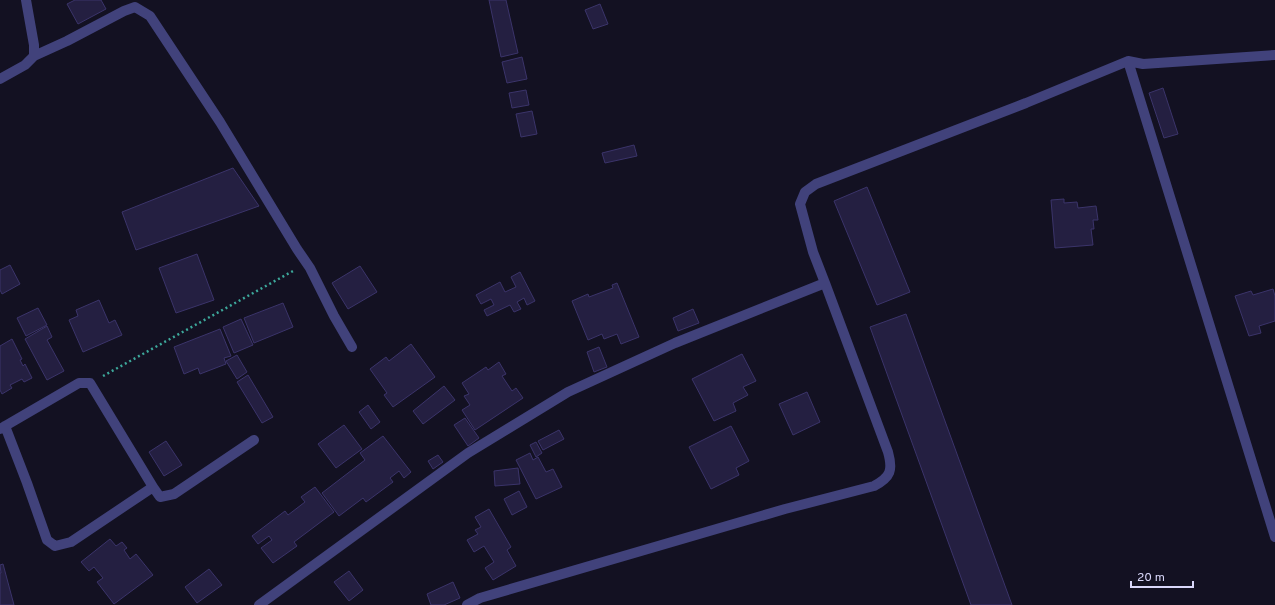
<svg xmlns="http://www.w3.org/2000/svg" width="1275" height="605" font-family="Overpass,sans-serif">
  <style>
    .building { fill: #241f41; stroke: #3b346a }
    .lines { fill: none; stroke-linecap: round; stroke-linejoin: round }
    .path { stroke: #3da89b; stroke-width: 2.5; stroke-dasharray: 2 3; stroke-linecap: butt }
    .street { stroke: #41427b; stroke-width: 10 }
  </style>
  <rect width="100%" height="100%" fill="#131122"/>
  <!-- building -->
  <path class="building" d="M75 0H101L106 9 78 24 67 4Z
    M489 0H506L518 53 501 57Z
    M600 4 608 24 593 29 585 10Z
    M522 57 527 79 507 83 502 62Z
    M1163 88 1178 134 1164 138 1149 93Z
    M526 90 529 105 512 108 509 93Z
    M532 111 537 134 521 137 516 114Z
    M634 145 637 156 605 163 602 153Z
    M233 168 259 206 136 250 122 212Z
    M867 187 910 292 877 305 834 201Z
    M1064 199V203L1077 202 1078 208 1096 206 1098 220H1093L1094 229H1091L1093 245 1055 248 1051 200Z
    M197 254 214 300 176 313 159 268Z
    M10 265 20 284 2 294 0 290V270Z
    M360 266 377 292 348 309 332 283Z
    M520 272 535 301 527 305 524 298 517 302 521 309 514 312 510 305 487 316 484 310 494 305 491 299 481 304 476 295 500 282 505 292 516 287 511 277Z
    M617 283 639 337 621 344 617 334 604 339 602 334 588 340 572 301 588 294 589 297 613 288 612 285Z
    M1273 289 1275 296V321L1259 326 1261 333 1249 336 1235 296 1251 291 1253 295Z
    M99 300 109 323 115 320 122 335 83 352 69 320 78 316 76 310Z
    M283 303 293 327 254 343 244 318Z
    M38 308 47 325 26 336 17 318Z
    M693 309 699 323 678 331 673 318Z
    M906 314 1012 605H971L870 327Z
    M241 319 253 345 234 353 223 327Z
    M47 326 52 337 47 340 64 371 47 380 25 339Z
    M220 329 231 356 224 358 226 364 200 374 198 368 184 374 174 347Z
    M12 339 22 359 20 360 23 366 25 364 32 378 24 382 22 379 10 385 12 388 2 394 0 390V346Z
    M411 344 435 377 393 407 384 395 387 393 370 369 386 357 389 361Z
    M599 347 607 367 594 372 587 352Z
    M742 354 756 381 743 387 748 395 733 403 736 411 714 421 692 379Z
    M237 355 247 372 237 379 226 361Z
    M499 362 506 374 502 376 512 391 516 388 523 398 475 430 462 410 470 405 464 396 469 394 462 383 486 367 488 370Z
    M248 375 273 417 262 423 237 382Z
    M444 386 455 400 423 424 413 411Z
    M807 392 820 422 793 435 779 404Z
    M368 405 380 422 371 429 359 412Z
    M465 418 479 438 468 446 454 425Z
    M344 425 362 449 336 468 318 444Z
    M731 426 749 461 736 468 739 475 711 489 689 447Z
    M559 430 564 439 543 450 538 441Z
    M383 436 411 472 404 478 399 471 390 478 393 482 366 502 363 498 339 516 322 493 365 460 360 453Z
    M166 441 182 465 164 476 149 452Z
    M536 442 542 453 536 457 530 445Z
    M530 453 533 460 538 457 546 472 553 469 562 487 536 499 516 460Z
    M438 455 443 462 433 469 428 461Z
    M518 468 520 484 495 486 494 471Z
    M315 487 334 512 294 542 297 546 273 563 261 548 272 540 269 536 258 544 252 536 285 511 288 515 305 502 301 497Z
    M519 491 527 507 512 515 504 499Z
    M489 509 511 547 507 550 516 566 493 580 485 568 494 562 484 546 474 552 467 540 478 534 475 530 481 527 475 517Z
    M110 539 116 546 122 542 127 548 124 550 130 559 136 554 153 575 114 604 97 582 103 578 94 567 89 571 81 562Z
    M3 564 14 605H0V573H1L0 565Z
    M209 569 222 585 197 603 185 587Z
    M349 571 363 590 349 601 334 582Z
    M453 582 460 598 444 605H431L427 594Z"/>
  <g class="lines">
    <!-- path -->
    <path class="path" d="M103 376 293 271"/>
    <!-- street -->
    <path class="street" d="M34 56 67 41 124 11 135 7 150 16 220 122 297 249 310 268 334 316 352 347
      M1128 61 1275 537
      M0 79 25 65 34 56V45L26 0
      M5 426 27 483 47 540 55 546 71 542 153 487
      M0 429 79 383H90L153 487 160 497 174 494 254 440
      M259 605 468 453 568 392 675 343 825 283 813 252 800 204 805 192 816 184 1026 103 1128 61 1143 64 1275 55
      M467 605 480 598 785 509 874 486C891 477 893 470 888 452L825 283"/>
  </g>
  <!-- scale -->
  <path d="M1131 581v6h62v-6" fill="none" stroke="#d9d7fa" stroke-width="2"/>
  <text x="1137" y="581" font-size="12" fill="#d9d7fa" stroke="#131122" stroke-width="3" paint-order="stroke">20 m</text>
</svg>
